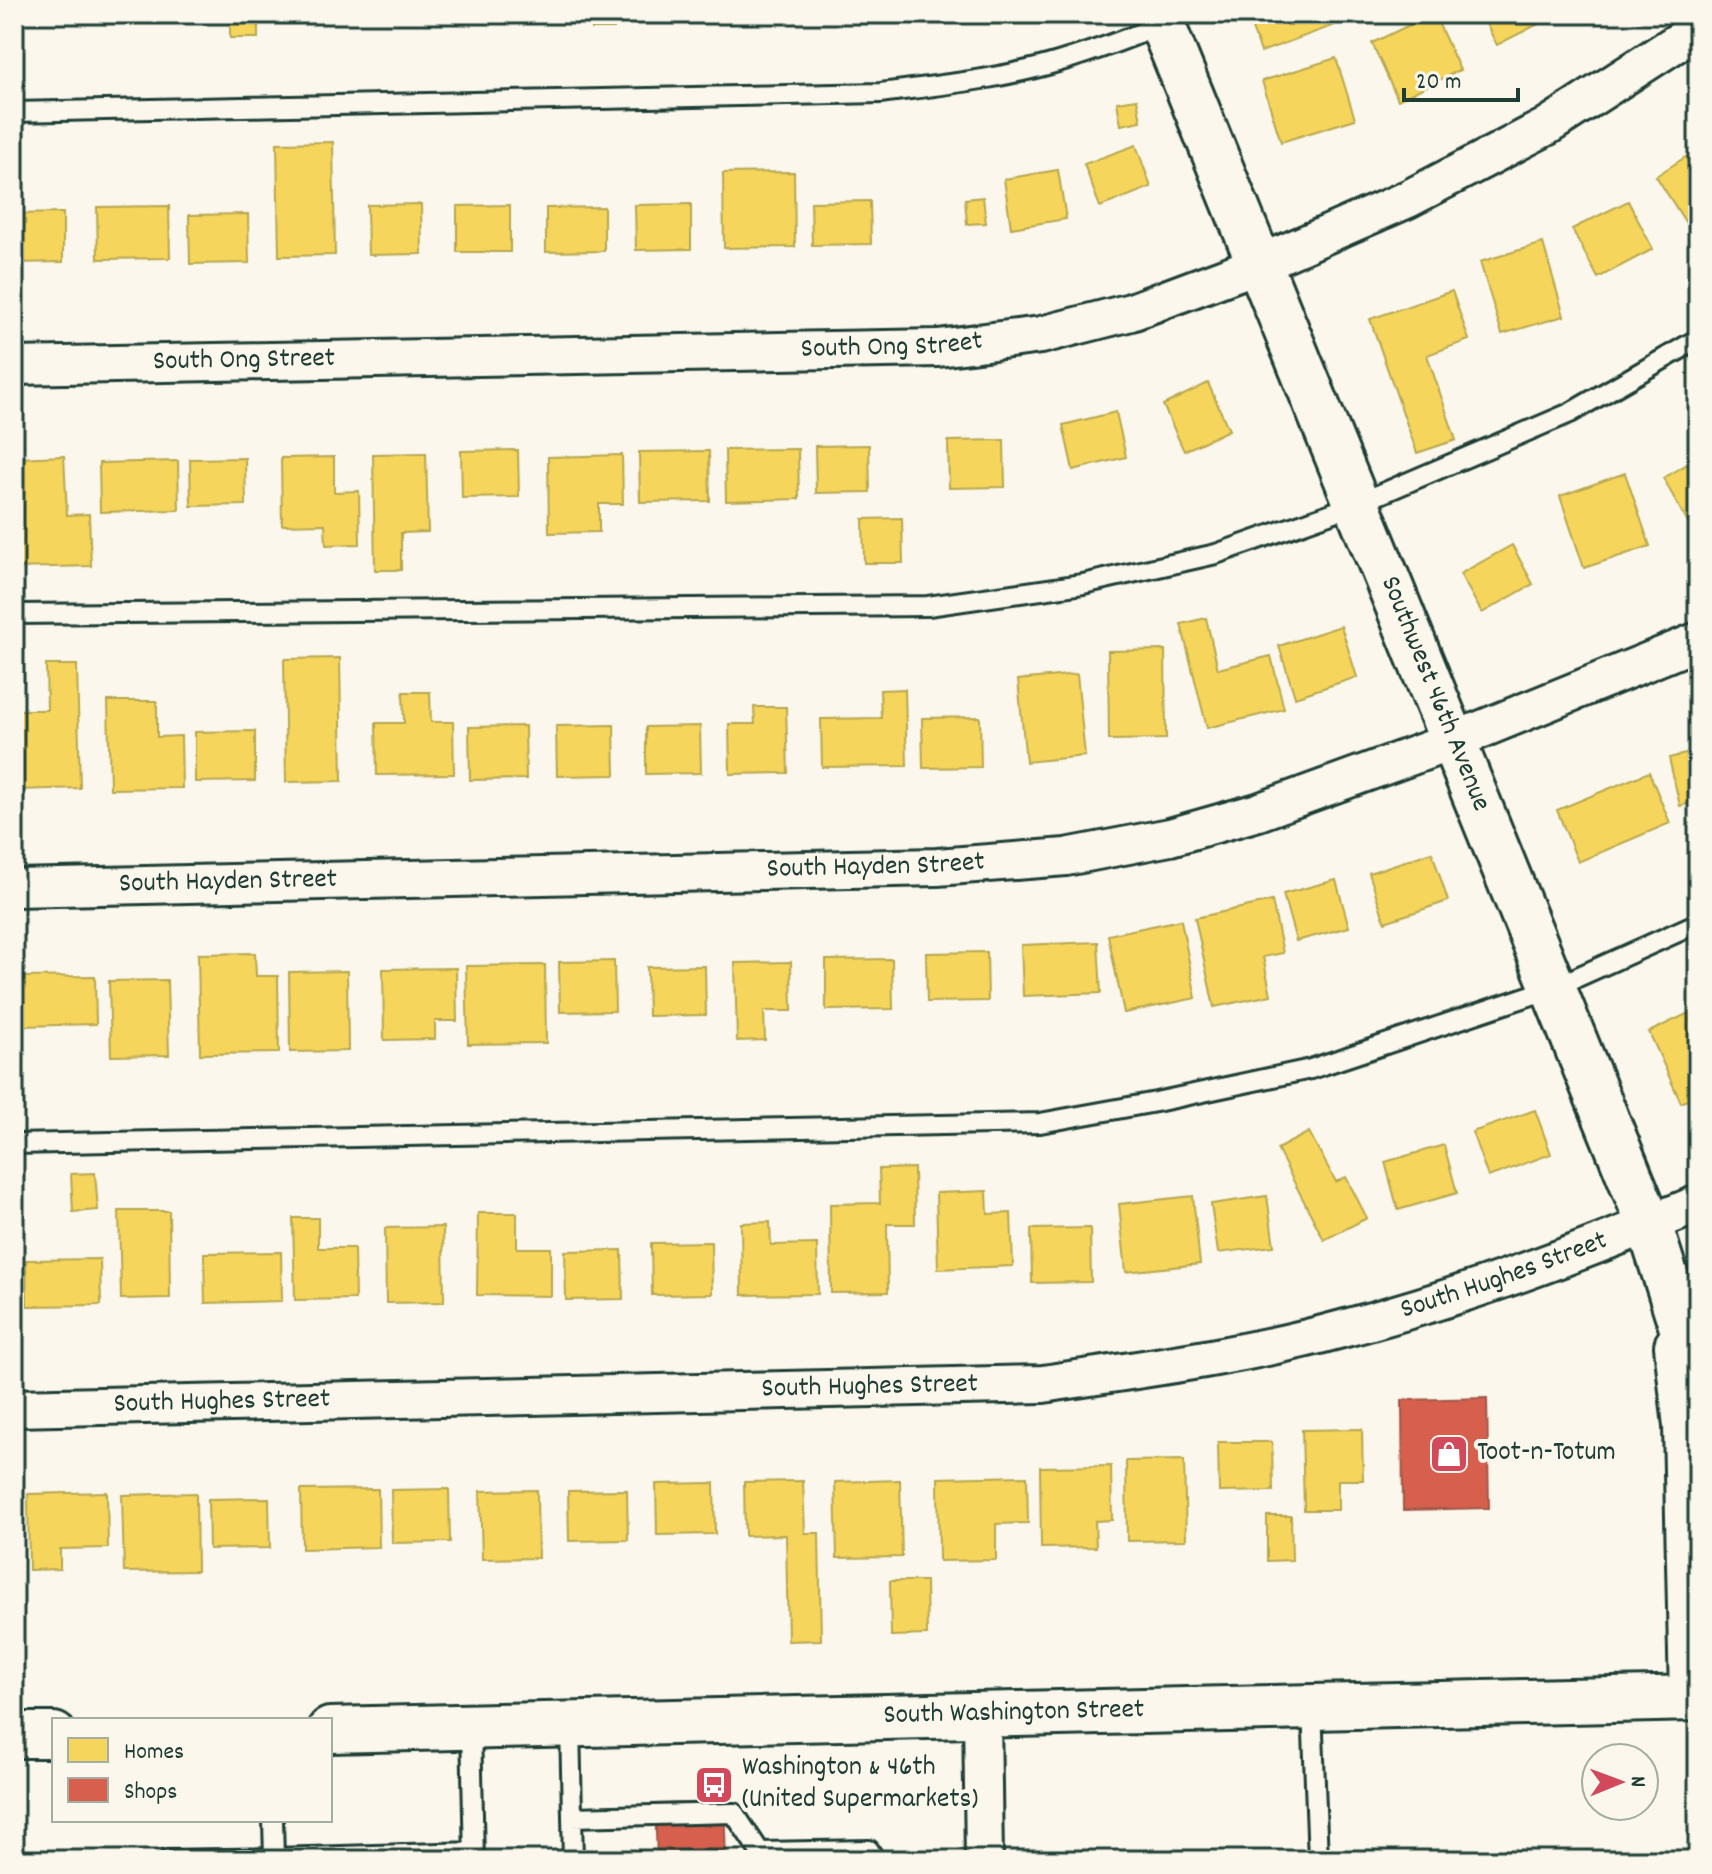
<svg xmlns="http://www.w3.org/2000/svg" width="1712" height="1874" font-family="Dekko,sans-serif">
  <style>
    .homes { fill: #f6d55c; stroke: #b6a750; stroke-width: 2 }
    .shops { fill: #d6604d; stroke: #9f5646; stroke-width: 2 }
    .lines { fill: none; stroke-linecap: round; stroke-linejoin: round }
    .lane-casing { stroke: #1f3d34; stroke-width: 24 }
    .street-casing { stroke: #1f3d34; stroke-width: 42 }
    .secondary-casing { stroke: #1f3d34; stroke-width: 50 }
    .lane { stroke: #fbf7ec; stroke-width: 18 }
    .street { stroke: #fbf7ec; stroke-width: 36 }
    .secondary { stroke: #fbf7ec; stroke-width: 44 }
    .labels { text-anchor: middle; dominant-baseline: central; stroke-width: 8; stroke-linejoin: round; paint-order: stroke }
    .street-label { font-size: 28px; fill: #1f3d34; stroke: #fbf7ec }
    .poi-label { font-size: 28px; fill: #1f3d34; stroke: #fbf7ec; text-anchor: start }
  </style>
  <rect width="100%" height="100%" fill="#fbf7ec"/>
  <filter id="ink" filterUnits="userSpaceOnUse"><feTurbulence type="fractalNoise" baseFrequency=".0125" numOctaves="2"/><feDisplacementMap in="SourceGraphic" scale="16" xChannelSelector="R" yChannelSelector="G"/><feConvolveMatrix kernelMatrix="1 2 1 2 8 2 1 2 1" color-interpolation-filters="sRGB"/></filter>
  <g filter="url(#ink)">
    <!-- homes -->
    <path class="homes" d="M127 14H167V20H127Z
      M179 14H258V38H230V20L179 21Z
      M591 14H614V29H592Z
      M1259 14H1330L1335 25 1261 52 1248 18Z
      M1432 14H1434L1460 70 1398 100 1372 43Z
      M1481 14H1543L1546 20 1497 45Z
      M1336 58 1355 119 1281 142 1262 81Z
      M1137 99 1141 121 1121 125 1117 102Z
      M333 142 335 255 279 256 277 143Z
      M1136 145 1151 187 1100 207 1084 164Z
      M1698 149V215L1686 223 1656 176Z
      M1058 170 1066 219 1011 228 1004 179Z
      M794 172 795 247 724 248 723 173Z
      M983 197 986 223 967 224 965 199Z
      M870 201 871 244 812 245 811 202Z
      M1628 201 1653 249 1598 278 1572 229Z
      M421 204 422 254 368 255 367 205Z
      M691 204V249L636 250 635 205Z
      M510 205V252H457V206Z
      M169 206 170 258 98 259 97 207Z
      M604 207V251L546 252V208Z
      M63 213V262L14 263V214Z
      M248 214 249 263 190 264 189 215Z
      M1543 243 1564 316 1502 334 1480 262Z
      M1452 291 1469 340 1427 355 1456 440 1417 453 1370 319Z
      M1208 383 1229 430 1184 451 1163 405Z
      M1116 412 1126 457 1073 470 1063 425Z
      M1004 440 1005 487 949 488 948 441Z
      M869 445 870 492 816 493 815 446Z
      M798 449 799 499 726 501 725 450Z
      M518 450 519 497 462 498 461 451Z
      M709 451 710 501 640 502 639 452Z
      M426 453 428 532 401 533V570H375L373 454Z
      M622 455 623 504H599V532L549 533 548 457Z
      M64 456 67 515 89 514 91 566 15 568 14 458Z
      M334 457V492L359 491 360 544 326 545 325 524 282 525 281 458Z
      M245 458 246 505 191 506 190 459Z
      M1698 458V517L1688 523 1663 478Z
      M178 461 179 510 100 512 99 463Z
      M1625 473 1650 546 1584 568 1560 496Z
      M902 518 903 563H864L863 519Z
      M1512 545 1533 584 1482 613 1460 574Z
      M1206 618 1218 669 1271 656 1284 709 1207 728 1181 624Z
      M1341 626 1357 677 1295 697 1279 646Z
      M1165 650 1166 739 1109 740 1108 651Z
      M340 658 342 781 286 782 284 659Z
      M46 665H77L80 788 18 790 16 710H47Z
      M1077 674 1085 756 1026 762 1018 680Z
      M905 689 907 766 822 767 821 719 881 718 880 690Z
      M403 692H430L431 722H453L454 774 377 775 376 723H404Z
      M108 701H157V737L181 736 182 788 110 789Z
      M754 707H786L788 773 730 774 729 724H755Z
      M980 717 981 767 923 768 922 718Z
      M614 725 615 775 557 776 556 726Z
      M525 726 526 779 470 780 469 727Z
      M700 726 701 773 646 774V727Z
      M255 731V781L195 782V732Z
      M1698 751V801L1680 806 1669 758Z
      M1649 772 1670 823 1578 862 1557 810Z
      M1432 852 1448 901 1385 922 1369 873Z
      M1336 880 1349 927 1296 941 1283 894Z
      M1272 901 1283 953 1263 957 1271 995 1214 1007 1195 918Z
      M1181 920 1196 998 1124 1013 1108 935Z
      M1098 942 1101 993 1023 996 1021 945Z
      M987 952 988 1001 927 1002 926 953Z
      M255 953 256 976H278L279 1053 200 1054 198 954Z
      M892 959 893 1009 826 1010V960Z
      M614 961 615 1011 560 1012 559 962Z
      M791 962 792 1011H764L765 1040 737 1041 735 963Z
      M545 965 546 1043 468 1044 466 966Z
      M705 966 706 1015 648 1016 647 967Z
      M456 968 457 1021H435V1039L384 1040 383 969Z
      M347 971 348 1051 290 1052 289 972Z
      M95 976 96 1024 22 1026 21 977Z
      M167 980 169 1055 111 1056 109 981Z
      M1695 1010 1698 1017V1095L1681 1103 1649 1032Z
      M1535 1110 1551 1154 1488 1177 1472 1132Z
      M1309 1132 1336 1182 1346 1177 1367 1218 1324 1240 1277 1149Z
      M1444 1145 1457 1193 1398 1210 1385 1162Z
      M914 1168 915 1224H887L888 1292 831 1293 830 1204 880 1203 879 1169Z
      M95 1173 98 1210 73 1212 71 1174Z
      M987 1191 988 1214 1011 1213 1013 1266 938 1269 936 1193Z
      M1193 1196 1200 1264 1126 1272 1119 1204Z
      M1267 1196 1274 1246 1218 1253 1211 1204Z
      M119 1211H169L170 1298 121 1299Z
      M478 1213H517V1248H551V1296L477 1295Z
      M293 1218H318V1248H354L355 1299 295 1300Z
      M770 1222 771 1245 817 1244 818 1294 742 1295 741 1223Z
      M443 1227 444 1302 386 1303 385 1228Z
      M1090 1228 1091 1282 1032 1283 1031 1229Z
      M711 1242 712 1294 652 1295 651 1243Z
      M622 1250 623 1299 566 1300 565 1251Z
      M281 1252 282 1301 205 1303 204 1253Z
      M100 1259 101 1305 27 1306 26 1260Z
      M1362 1429 1363 1480H1338V1510H1304L1302 1430Z
      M1218 1442H1272L1273 1491 1219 1492Z
      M1184 1460 1186 1540 1127 1541 1126 1461Z
      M1111 1466 1112 1520 1095 1521 1096 1547 1041 1548 1040 1467Z
      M1027 1476 1028 1523 996 1524V1560L939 1561 938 1478Z
      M900 1480 902 1557 837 1558 835 1482Z
      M803 1481 805 1533H819L821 1640 788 1641 786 1535 745 1536 744 1482Z
      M714 1483 715 1534 657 1535 656 1484Z
      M378 1489 379 1547 302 1549 301 1490Z
      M449 1489 450 1542 392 1543 391 1490Z
      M537 1490 538 1558 482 1559 480 1491Z
      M627 1490 628 1540 569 1541 568 1491Z
      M107 1492 108 1548 60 1549V1569L29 1570 28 1494Z
      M196 1493 197 1571 124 1572 122 1495Z
      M269 1498 270 1548 209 1549 208 1499Z
      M1267 1516H1291L1292 1560 1267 1561Z
      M890 1581H926L927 1635 891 1636Z"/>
    <!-- shops -->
    <path class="shops" d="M1487 1398 1489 1508 1403 1510 1402 1400Z
      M724 1802 726 1860H657L655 1804Z
      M687 1857H719L720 1860H687Z"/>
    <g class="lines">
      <!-- lane casing -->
      <g class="lane-casing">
        <path id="lane" d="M14 112 881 93C940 85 1001 79 1058 62 1102 49 1145 32 1187 14
          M14 614 928 606 1083 584 1216 554 1357 504 1570 413 1698 339
          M14 1144 1040 1123 1156 1102 1311 1069 1553 988 1698 923
          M1312 1707 1318 1860
          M570 1725 573 1860
          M471 1727 474 1860
          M572 1817 734 1813 760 1852 869 1850 875 1860
          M274 1858 474 1852
          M168 1860 274 1858 273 1820"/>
      </g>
      <!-- street casing -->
      <g class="street-casing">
        <g id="street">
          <path id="s1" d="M14 366 938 348 1041 335 1131 312 1259 264 1408 199 1546 127 1698 29"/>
          <path id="s2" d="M14 888 937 867 1066 857 1170 837 1258 812 1453 741 1698 641"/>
          <path id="s3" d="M14 1408 1043 1384C1143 1369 1244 1356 1342 1329 1464 1297 1582 1252 1698 1204"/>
          <path d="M982 1713 984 1860"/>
        </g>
      </g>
      <!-- secondary casing -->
      <g class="secondary-casing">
        <g id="secondary">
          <path id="s4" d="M1158 14 1649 1224 1698 1378"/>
          <path d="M1677 1346 1686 1426 1692 1698"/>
          <path id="s5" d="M330 1730 1698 1698"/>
          <path d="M14 1735H54"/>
        </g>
      </g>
      <!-- lane -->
      <use href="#lane" class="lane"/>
      <!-- street -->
      <use href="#street" class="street"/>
      <!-- secondary -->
      <use href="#secondary" class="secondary"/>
    </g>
  </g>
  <!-- icons -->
  <defs>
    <g id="shop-square" transform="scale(2)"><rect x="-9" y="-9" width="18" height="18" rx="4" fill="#d1495b" stroke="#fbf7ec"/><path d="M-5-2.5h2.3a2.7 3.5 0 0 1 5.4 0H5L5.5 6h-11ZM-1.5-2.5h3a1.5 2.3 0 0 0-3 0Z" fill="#fff"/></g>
    <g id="bus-square" transform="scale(2)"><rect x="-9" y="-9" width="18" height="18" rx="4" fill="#d1495b" stroke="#fbf7ec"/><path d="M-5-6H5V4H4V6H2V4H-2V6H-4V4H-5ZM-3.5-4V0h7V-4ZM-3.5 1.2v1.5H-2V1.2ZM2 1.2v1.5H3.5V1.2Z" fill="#fff"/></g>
  </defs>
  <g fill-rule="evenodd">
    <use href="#shop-square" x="1449" y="1454"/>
    <use href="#bus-square" x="714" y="1785"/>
  </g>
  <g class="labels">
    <!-- street labels -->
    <g class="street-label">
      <text stroke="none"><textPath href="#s1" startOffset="878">South Ong Street</textPath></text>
      <text stroke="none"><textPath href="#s1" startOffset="230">South Ong Street</textPath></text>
      <text stroke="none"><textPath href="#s4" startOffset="734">Southwest 46th Avenue</textPath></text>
      <text stroke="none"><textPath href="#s2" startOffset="862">South Hayden Street</textPath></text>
      <text stroke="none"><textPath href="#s2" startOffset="214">South Hayden Street</textPath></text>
      <text stroke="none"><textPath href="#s3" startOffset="1504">South Hughes Street</textPath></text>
      <text stroke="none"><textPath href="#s3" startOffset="856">South Hughes Street</textPath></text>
      <text stroke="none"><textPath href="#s3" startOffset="208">South Hughes Street</textPath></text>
      <text stroke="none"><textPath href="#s5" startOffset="684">South Washington Street</textPath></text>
    </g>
    <!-- poi labels -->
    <g class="poi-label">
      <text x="1477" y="1454">Toot-n-Totum</text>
      <text x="742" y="1769">Washington &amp; 46th<tspan x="742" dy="32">(United Supermarkets)</tspan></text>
    </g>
  </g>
  <!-- margin -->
  <rect width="1712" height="1874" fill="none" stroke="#fbf7ec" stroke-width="48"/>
  <rect x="24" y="24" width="1664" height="1826" fill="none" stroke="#1f3d34" stroke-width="3" filter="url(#ink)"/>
  <!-- legend -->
  <rect x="52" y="1718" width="280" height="104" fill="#fbf7ec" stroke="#a3ada2" stroke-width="2"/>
  <rect x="68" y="1738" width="40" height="24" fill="#f6d55c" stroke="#a3ada2" stroke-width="2"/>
  <text x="124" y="1758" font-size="24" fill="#1f3d34">Homes</text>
  <rect x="68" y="1778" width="40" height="24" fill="#d6604d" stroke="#a3ada2" stroke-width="2"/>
  <text x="124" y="1798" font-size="24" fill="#1f3d34">Shops</text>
  <!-- north arrow -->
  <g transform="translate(1620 1782) rotate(89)"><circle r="38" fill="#fbf7ec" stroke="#a3ada2" stroke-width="2"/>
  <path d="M0-6L14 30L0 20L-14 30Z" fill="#d1495b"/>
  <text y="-12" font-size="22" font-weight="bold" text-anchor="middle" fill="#1f3d34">N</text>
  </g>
  <!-- scale -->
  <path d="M1404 88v12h114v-12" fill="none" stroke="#1f3d34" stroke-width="4"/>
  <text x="1416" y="88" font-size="24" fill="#1f3d34" stroke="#fbf7ec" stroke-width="6" paint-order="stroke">20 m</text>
</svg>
